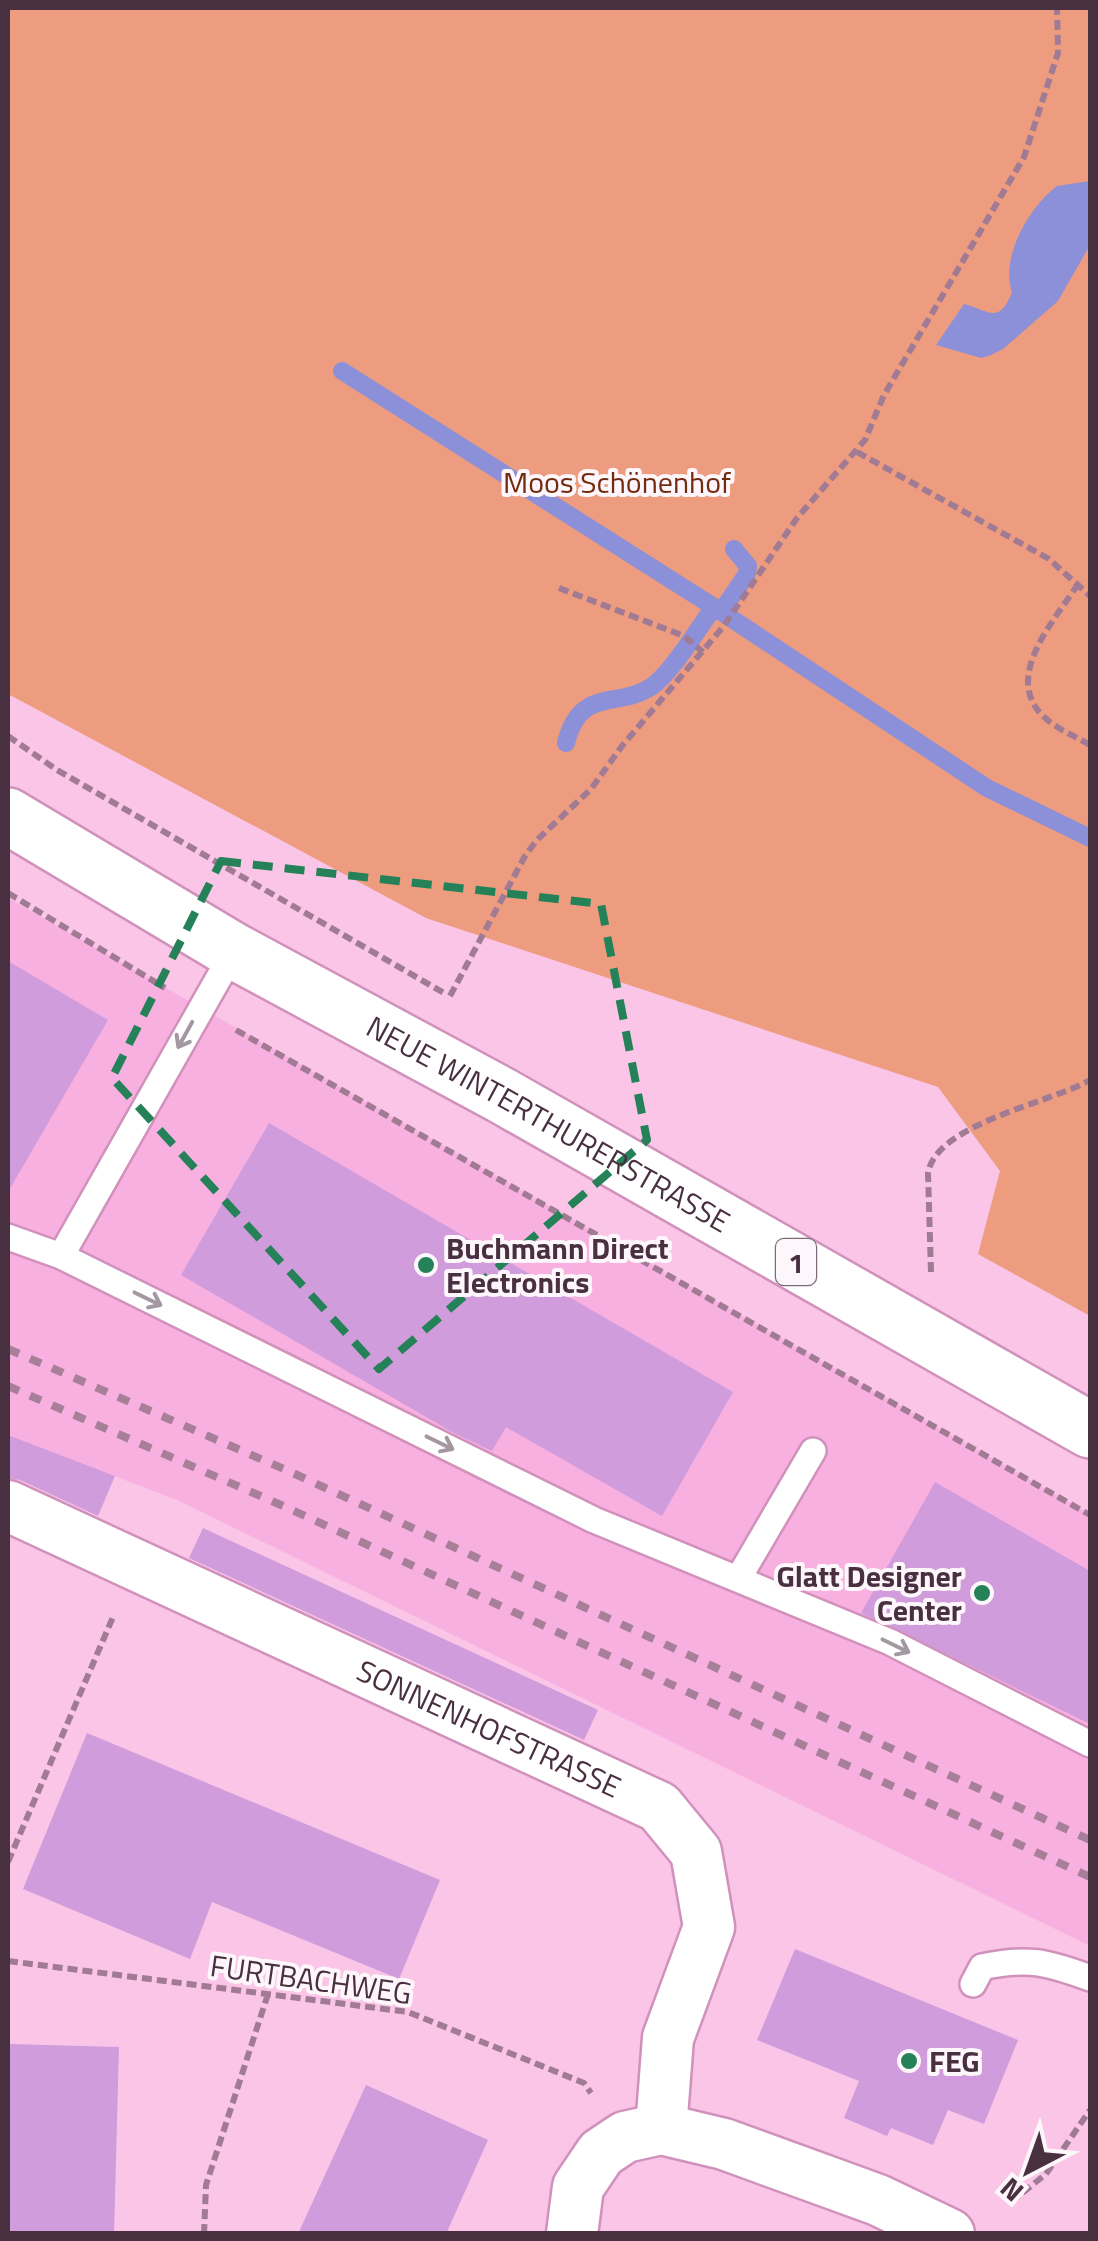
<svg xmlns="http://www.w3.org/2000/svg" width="1098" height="2241" font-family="'Titillium Web',sans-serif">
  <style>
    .built { fill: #f8b0e0 }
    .green { fill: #ed9c7f }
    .water { fill: #8b90d8 }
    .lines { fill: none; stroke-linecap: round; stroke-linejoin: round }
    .stream { stroke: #8b90d8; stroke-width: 18 }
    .building { fill: #d09cdc }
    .lane-casing { stroke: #d091bb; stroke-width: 30 }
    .street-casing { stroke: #d091bb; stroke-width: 55 }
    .primary-casing { stroke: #d091bb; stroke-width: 60 }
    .path { stroke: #a17a94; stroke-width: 6; stroke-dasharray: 10 5; stroke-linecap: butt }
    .lane { stroke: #fff; stroke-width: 25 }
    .street { stroke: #fff; stroke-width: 50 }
    .primary { stroke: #fff; stroke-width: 55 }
    .rail { stroke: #a77f99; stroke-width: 8; stroke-dasharray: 12 12; stroke-linecap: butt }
    .oneway { stroke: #a498a0 }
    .marked { fill: none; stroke: #248158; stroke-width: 8; stroke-dasharray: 20 12; stroke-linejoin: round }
    .poi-dot { fill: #248158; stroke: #fdf6fa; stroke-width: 4 }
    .labels { text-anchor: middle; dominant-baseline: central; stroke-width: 8; stroke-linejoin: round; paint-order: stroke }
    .shield { fill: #fdf6fa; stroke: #7f6b78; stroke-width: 2.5 }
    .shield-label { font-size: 28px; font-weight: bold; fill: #493041 }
    .park-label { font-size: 30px; fill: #732b0f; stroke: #fdf6fa }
    .street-label { font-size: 30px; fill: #493041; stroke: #fdf6fa }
    .poi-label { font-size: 30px; font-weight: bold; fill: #493041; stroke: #fdf6fa; text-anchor: start }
  </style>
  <rect width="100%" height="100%" fill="#fac5e7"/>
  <!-- built -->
  <path class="built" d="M8 898 1090 1514V1946L177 1500 8 1435Z"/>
  <!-- green -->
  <path class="green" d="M8 8H1090V1316L978 1254 1000 1171 938 1087 426 918 8 694Z"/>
  <!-- water -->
  <path class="water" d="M1090 181V245L1058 301 1003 349 989 356 981 358 936 345 964 304C988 310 999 326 1012 292 1000 257 1029 207 1057 186Z"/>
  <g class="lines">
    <!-- stream -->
    <path class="stream" d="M342 371 714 607 987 788 1090 838
      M721 612 747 574 748 566 734 549
      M566 743C580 686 617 709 651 687 671 674 699 627 714 607"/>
  </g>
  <!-- building -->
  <path class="building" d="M8 961 108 1020 8 1192Z
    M269 1123 733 1392 662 1516 506 1427 492 1451 452 1432 181 1275Z
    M8 1435 115 1476 98 1516 20 1480 8 1478Z
    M935 1482 1090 1571V1724L861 1613Z
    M203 1528 598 1710 584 1740 189 1558Z
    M87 1733 440 1880 399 1979 212 1902 190 1959 23 1889Z
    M795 1949 1018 2040 984 2124 948 2110 933 2145 891 2128 887 2136 844 2118 859 2081 757 2040Z
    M8 2044 119 2047 114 2234H8Z
    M366 2085 488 2140 446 2234H298Z"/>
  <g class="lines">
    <!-- lane casing -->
    <g class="lane-casing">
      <path id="lane" d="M8 1237 61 1256 594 1520 890 1642 1090 1744
        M61 1256 234 951
        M738 1579 813 1451
        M973 1984 982 1967C1028 1957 1047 1962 1090 1978"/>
    </g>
    <!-- street casing -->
    <g class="street-casing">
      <g id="street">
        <path id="s1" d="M8 1506 659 1807 696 1852 709 1927 668 2038 661 2129"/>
        <path d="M572 2234 578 2187 601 2153 625 2137 661 2129 724 2144 878 2200 949 2234"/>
      </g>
    </g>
    <!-- primary casing -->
    <g class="primary-casing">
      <g id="primary">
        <path id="s2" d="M8 816 234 951 501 1095 1090 1430"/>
      </g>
    </g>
    <!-- path -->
    <path class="path" d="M857 452 1049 559 1090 596
      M1078 584C1056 619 1002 676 1043 716 1056 729 1075 736 1090 745
      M559 588 684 636 703 652
      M8 736 57 770 444 993
      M8 893 165 988
      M450 996 525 856 537 840 591 789 622 746 723 627 797 518 865 440 884 395 1024 157 1058 53 1057 8
      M236 1030 1090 1515
      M931 1272 928 1173C936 1124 1050 1103 1090 1080
      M8 1862 113 1617
      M8 1961 408 2012 584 2083 591 2093
      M1011 2202 1046 2174 1090 2110
      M204 2234 206 2185 268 1994"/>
    <!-- lane -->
    <use href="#lane" class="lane"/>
    <!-- street -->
    <use href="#street" class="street"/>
    <!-- primary -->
    <use href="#primary" class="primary"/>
    <!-- rail -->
    <path class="rail" d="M8 1349 293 1473 1090 1840
      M8 1386 281 1505 1090 1877"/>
  </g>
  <!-- one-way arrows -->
  <defs><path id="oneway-shaft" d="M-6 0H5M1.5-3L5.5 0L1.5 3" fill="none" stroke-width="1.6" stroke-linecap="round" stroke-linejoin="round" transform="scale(2.5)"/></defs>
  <g class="oneway">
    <use href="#oneway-shaft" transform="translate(185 1035) rotate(119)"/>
    <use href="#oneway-shaft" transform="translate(148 1299) rotate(26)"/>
    <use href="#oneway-shaft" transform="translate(440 1443) rotate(26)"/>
    <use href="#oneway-shaft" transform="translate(896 1646) rotate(26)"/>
  </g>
  <!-- marked area -->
  <path class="marked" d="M221 861 601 904 647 1140 379 1369 112 1078Z"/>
  <!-- markers -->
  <g class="poi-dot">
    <circle cx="426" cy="1265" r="10"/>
    <circle cx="982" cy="1593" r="10"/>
    <circle cx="909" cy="2061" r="10"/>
  </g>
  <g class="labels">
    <!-- shield labels -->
    <rect class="shield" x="776" y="1239" width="40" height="46" rx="8"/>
    <g class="shield-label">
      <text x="796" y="1262">1</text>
    </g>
    <!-- park labels -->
    <g class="park-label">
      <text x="617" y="482">Moos Schönenhof</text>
    </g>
    <!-- street labels -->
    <g class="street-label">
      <text stroke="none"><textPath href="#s2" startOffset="622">NEUE WINTERTHURERSTRASSE</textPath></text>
      <text stroke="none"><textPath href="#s1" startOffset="530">SONNENHOFSTRASSE</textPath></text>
      <text transform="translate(311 1979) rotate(8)">FURTBACHWEG</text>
    </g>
    <!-- poi labels -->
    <g class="poi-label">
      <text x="446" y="1248">Buchmann Direct<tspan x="446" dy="34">Electronics</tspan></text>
      <text x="962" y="1576" text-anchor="end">Glatt Designer<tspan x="962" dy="34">Center</tspan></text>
      <text x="929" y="2061">FEG</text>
    </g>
  </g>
  <!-- border -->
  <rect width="1098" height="2241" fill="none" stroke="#493041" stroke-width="20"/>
  <!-- north arrow -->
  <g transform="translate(1028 2171) rotate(221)" stroke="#fdf6fa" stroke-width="8" paint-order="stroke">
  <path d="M0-8L18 38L0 25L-18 38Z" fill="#493041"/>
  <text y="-15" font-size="28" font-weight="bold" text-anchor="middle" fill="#493041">N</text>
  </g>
</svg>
